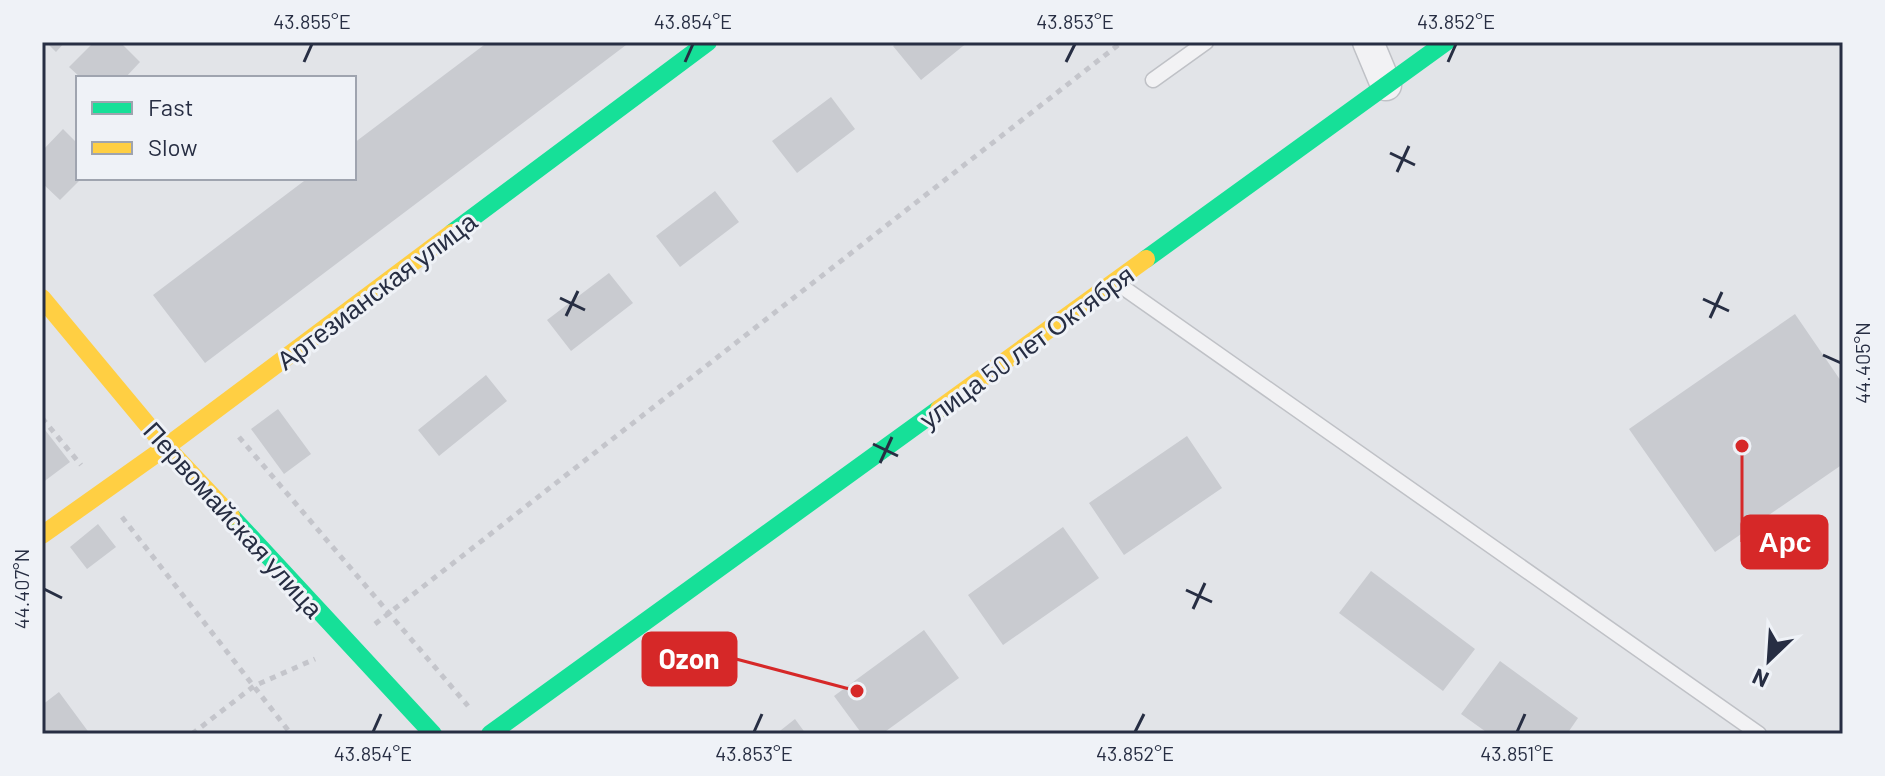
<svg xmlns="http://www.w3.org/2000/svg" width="1885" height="776" font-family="Barlow,sans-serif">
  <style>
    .building { fill: #c9cbd0 }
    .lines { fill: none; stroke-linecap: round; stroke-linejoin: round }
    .lane-casing { stroke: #bfc1c6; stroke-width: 17 }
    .street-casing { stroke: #bfc1c6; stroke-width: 33 }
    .path { stroke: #c4c5cb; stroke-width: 5; stroke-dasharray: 6 6; stroke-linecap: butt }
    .lane { stroke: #f2f2f4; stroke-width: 14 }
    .street { stroke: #f2f2f4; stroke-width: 30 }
    .fast { stroke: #16e098; stroke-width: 18 }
    .slow { stroke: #ffcf43; stroke-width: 18 }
    .ticks { fill: none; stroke: #272e43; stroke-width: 3 }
    .labels { text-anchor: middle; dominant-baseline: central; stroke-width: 6; stroke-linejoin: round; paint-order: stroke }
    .street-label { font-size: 26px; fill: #272e43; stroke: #eff2f7 }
    .leader { fill: none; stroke: #d62828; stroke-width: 3 }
    .callout-dot { fill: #d62828; stroke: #eff2f7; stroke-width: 3 }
    .callout { fill: #d62828; stroke: #d62828; stroke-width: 3 }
    .callout-label { font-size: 28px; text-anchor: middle; font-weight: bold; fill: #fff }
    .neatline { fill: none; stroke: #272e43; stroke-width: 3 }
    .ticks-label { font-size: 20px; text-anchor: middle; fill: #272e43 }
  </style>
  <rect width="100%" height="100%" fill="#e2e4e8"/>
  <!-- building -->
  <path class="building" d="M46 42H65L56 52Z
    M94 42H120L140 62 125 78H81L69 67Z
    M488 42H630L205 363 153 295 308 178H354V143Z
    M898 42H968L921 80 893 46Z
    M831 97 855 129 797 173 772 141Z
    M63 129 78 144V178H82L60 200 42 183V151Z
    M715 191 739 222 680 267 656 236Z
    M609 273 633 303 571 351 547 320Z
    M1795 314 1843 384V464L1715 552 1629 429Z
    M486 375 507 401 439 456 418 430Z
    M278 409 311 454 284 474 251 429Z
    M42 426 70 462 42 483Z
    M1187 436 1222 488 1124 555 1089 503Z
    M98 524 116 547 87 569 70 547Z
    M1063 527 1099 578 1003 645 968 595Z
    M1371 571 1475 649 1443 691 1339 613Z
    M924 630 959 678 882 734H862L834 696Z
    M1500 661 1578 718 1567 734H1489L1461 714Z
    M59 692 90 734H42V705Z
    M795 719 806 734H776Z"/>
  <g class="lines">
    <!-- lane casing -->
    <g class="lane-casing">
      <path id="lane" d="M1153 80 1206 42
        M1121 286 1759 734"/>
    </g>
    <!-- street casing -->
    <g class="street-casing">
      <path id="street" d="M1368 42 1386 85"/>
    </g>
    <!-- path -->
    <path class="path" d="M42 418 81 465
      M239 437 468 706
      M122 517 291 734
      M375 624 1122 42
      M192 734 254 686 315 659"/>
    <!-- lane -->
    <use href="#lane" class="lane"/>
    <!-- street -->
    <use href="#street" class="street"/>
    <!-- fast -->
    <path class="fast" d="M452 233 708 42
      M1146 259 1446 42
      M231 516 433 734
      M490 734 939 409"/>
    <!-- slow -->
    <path class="slow" d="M42 298 166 447 231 516
      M939 409 1146 259
      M42 535 166 447 452 233"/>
  </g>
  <!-- ticks -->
  <path class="ticks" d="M304 62 312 44M685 62 693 44M1066 62 1075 44M1448 62 1456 44M1390 153 1415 165M1397 172 1409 146M560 298 585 310M1703 299 1729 311M566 316 578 291M1710 318 1722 292M1823 355 1841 363M873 444 898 456M880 463 892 437M44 589 62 598M1186 590 1212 602M1193 609 1205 583M373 732 381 714M754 732 762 714M1135 732 1144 714M1517 732 1525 714"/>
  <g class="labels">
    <!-- street labels -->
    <g class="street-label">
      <text transform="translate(376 290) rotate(-37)">Артезианская улица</text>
      <text transform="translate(1026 346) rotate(-36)">улица 50 лет Октября</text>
      <text transform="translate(234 519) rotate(48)">Первомайская улица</text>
    </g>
  </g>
  <!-- callouts -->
  <path class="leader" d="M1742 446L1742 542M857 691L736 659"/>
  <g class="callout-dot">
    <circle cx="1742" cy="446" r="8"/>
    <circle cx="857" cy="691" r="8"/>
  </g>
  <g class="callout">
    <rect x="1742" y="516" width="85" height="52" rx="8"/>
    <rect x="643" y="633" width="93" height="52" rx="8"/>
  </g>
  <g class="callout-label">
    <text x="1785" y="552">Арс</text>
    <text x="689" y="669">Ozon</text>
  </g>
  <!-- border -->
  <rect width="1885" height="776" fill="none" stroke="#eff2f7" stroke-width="88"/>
  <!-- legend -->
  <rect x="76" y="76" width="280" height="104" fill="#eff2f7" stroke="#9fa4af" stroke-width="2"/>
  <rect x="92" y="102" width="40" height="12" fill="#16e098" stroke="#9fa4af" stroke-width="2"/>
  <text x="148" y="116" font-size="24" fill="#272e43">Fast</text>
  <rect x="92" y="142" width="40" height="12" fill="#ffcf43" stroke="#9fa4af" stroke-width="2"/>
  <text x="148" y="156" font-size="24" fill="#272e43">Slow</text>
  <!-- north arrow -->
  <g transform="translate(1769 660) rotate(205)" stroke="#eff2f7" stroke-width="6" paint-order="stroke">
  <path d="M0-6L14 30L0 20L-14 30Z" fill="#272e43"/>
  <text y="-12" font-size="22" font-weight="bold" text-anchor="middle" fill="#272e43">N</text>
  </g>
  <rect x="44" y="44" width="1797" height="688" class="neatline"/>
  <g class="ticks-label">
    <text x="312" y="29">43.855°E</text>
    <text x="693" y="29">43.854°E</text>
    <text x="1075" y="29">43.853°E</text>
    <text x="1456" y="29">43.852°E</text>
    <text transform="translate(1863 363) rotate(-90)" y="7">44.405°N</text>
    <text transform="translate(22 589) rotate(-90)" y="7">44.407°N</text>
    <text x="373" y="761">43.854°E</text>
    <text x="754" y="761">43.853°E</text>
    <text x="1135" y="761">43.852°E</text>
    <text x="1517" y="761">43.851°E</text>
  </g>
</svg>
